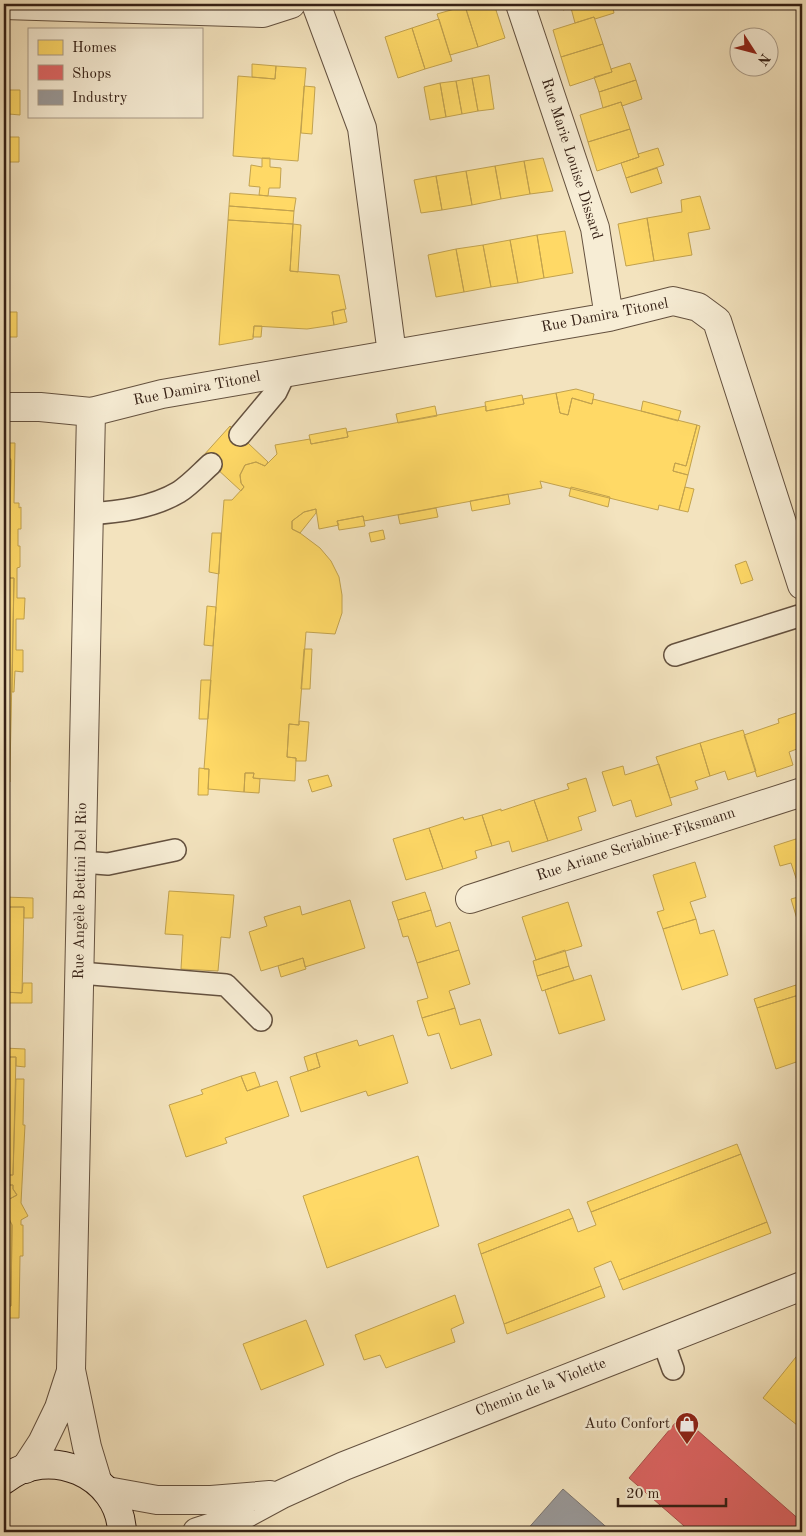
<svg xmlns="http://www.w3.org/2000/svg" width="806" height="1536" font-family="'Old Standard TT',serif">
  <style>
    .homes { fill: #ffd966; stroke: #c2a24e }
    .shops { fill: #e06666; stroke: #ad514e }
    .industry { fill: #999; stroke: #7b7571 }
    .lines { fill: none; stroke-linecap: round; stroke-linejoin: round }
    .service-casing { stroke: #64513f; stroke-width: 24 }
    .minor-casing { stroke: #64513f; stroke-width: 30 }
    .tertiary-casing { stroke: #64513f; stroke-width: 30 }
    .secondary-casing { stroke: #352015; stroke-width: 30 }
    .service { stroke: #f7edd5; stroke-width: 21 }
    .minor { stroke: #f7edd5; stroke-width: 28 }
    .tertiary { stroke: #f7edd5; stroke-width: 28 }
    .secondary { stroke: #f7edd5; stroke-width: 28 }
    .labels { text-anchor: middle; dominant-baseline: central; stroke-width: 5; stroke-linejoin: round; paint-order: stroke }
    .street-label { font-size: 15px; fill: #352015; stroke: #f7edd5 }
    .poi-label { font-size: 15px; fill: #352015; stroke: #f7edd5; text-anchor: end }
  </style>
  <rect width="100%" height="100%" fill="#f3e3be"/>
  <filter id="stains"><feTurbulence type="fractalNoise" baseFrequency=".004" numOctaves="4"/><feColorMatrix values="0 0 0 0 .2 0 0 0 0 .09 0 0 0 0 .02 0 0 0 .5 -.17"/></filter>
  <radialGradient id="worn" r=".72"><stop offset=".6" stop-color="#630" stop-opacity="0"/><stop offset="1" stop-color="#630" stop-opacity=".3"/></radialGradient>
  <!-- homes -->
  <path class="homes" d="M471 4H494L505 38 478 47 465 6Z
    M561 4H583L563 10Z
    M583 4H612L614 13 595 19 594 17 575 23 571 8Z
    M465 6 478 47 450 55 437 14Z
    M594 17 603 44 561 57 553 30Z
    M439 19 452 61 425 69 412 28Z
    M412 28 425 69 398 78 385 37Z
    M603 44 612 72 570 86 561 57Z
    M630 63 636 80 599 92 594 77 612 72 611 69Z
    M252 64 276 66 275 79 252 77Z
    M276 66 306 68 298 161 233 156 238 76 275 79Z
    M489 75 494 109 478 111 472 78Z
    M4 76H9L8 189H4Z
    M472 78 478 111 462 114 456 81Z
    M636 80 642 99 622 106 621 102 603 108 599 92Z
    M456 81 462 114 446 117 440 83Z
    M440 83 446 117 430 120 424 87Z
    M304 86 315 87 312 134 301 133Z
    M9 90H20V115L9 114Z
    M621 102 630 129 588 142 580 115Z
    M630 129 639 157 597 171 588 142Z
    M9 137H19V162H8Z
    M658 148 664 165 626 178 621 163 639 157 638 154Z
    M262 158H270V167L281 168 280 188H269L268 196 259 195 260 187 249 186 251 165 262 167Z
    M543 158 553 191 530 194 524 161Z
    M524 161 530 194 501 199 495 166Z
    M495 166 501 199 472 205 466 171Z
    M657 168 662 183 631 193 626 178Z
    M466 171 472 205 442 210 436 176Z
    M436 176 442 210 421 213 414 180Z
    M230 193 296 198 294 211 229 206Z
    M700 196 710 229 688 233 692 255 654 261 647 218 682 212 681 200Z
    M229 206 294 211 293 224 228 220Z
    M647 218 654 261 626 266 618 224Z
    M228 220 293 224 290 271 339 275 346 309 332 312 334 325 307 329 254 326 253 339 219 345Z
    M293 224 301 225 298 272 290 271Z
    M4 227H8L6 357H4Z
    M565 231 573 273 544 278 537 235Z
    M537 235 544 278 518 283 510 240Z
    M510 240 518 283 491 287 483 245Z
    M483 245 491 287 464 292 456 249Z
    M456 249 464 292 436 297 428 255Z
    M344 309 347 322 334 325 332 312Z
    M7 312H17V337H7Z
    M254 326H262L261 337H253Z
    M576 389 594 394 592 404 572 398 568 415 560 413 556 393Z
    M556 393 560 413 568 415 572 398 592 404 593 399 697 425 686 466 675 463 673 471 688 475 679 510 659 505 658 510 540 481 542 488 364 521 363 516 337 521 339 525 319 529 316 509 304 512 292 521V529L300 533 320 548 331 561 339 577 342 595V613L335 634 306 632 299 721V725L289 724 287 757 296 758 295 781 253 778 254 773H245L244 792 208 789 209 769H204L224 500H232L244 487 241 483 240 475 245 465 256 462 265 466 277 454 275 445 310 439 311 444 348 437 347 432 486 406V411L524 404 523 399Z
    M522 395 524 404 486 411 485 402Z
    M643 401 681 411 678 421 641 411Z
    M435 406 437 416 398 423 396 414Z
    M697 425 700 426 688 475 673 471 675 463 686 466Z
    M230 426 268 462 265 466 256 462 245 465 240 475 241 483 244 487 241 491 203 456Z
    M346 428 348 437 311 444 309 435Z
    M4 443H15L14 503H19V508L21 507V529H18V546H20V567L17 568V598H25L24 619H16V650H23V672L15 671 14 692H12L14 578H9L11 460 4 450Z
    M4 450 11 460 9 578H14L10 771H4Z
    M571 487 610 497 608 507 569 496Z
    M685 487 694 489 688 512 679 510Z
    M508 494 510 504 472 511 470 501Z
    M436 508 438 517 400 524 398 515Z
    M316 509V513L300 533 292 529V521L304 512Z
    M363 516 365 526 339 530 337 521Z
    M383 530 385 539 371 542 369 533Z
    M212 533H221L219 574 209 572Z
    M746 561 753 580 741 584 735 565Z
    M207 606 216 607 213 646 204 645Z
    M304 649H312L310 689H301Z
    M201 680H211L208 719H199Z
    M796 713 802 734V747L789 752 793 765 757 777 744 735 779 723 778 719Z
    M299 721 309 722 306 761H296V758L287 757 289 724 299 725Z
    M743 730 756 771 728 780 725 771 710 776 700 743Z
    M700 743 710 776 695 781 698 789 670 798 656 757Z
    M659 764 672 805 636 817 631 800 613 806 602 772 623 766 625 775Z
    M199 768 209 769 208 795H198Z
    M4 771H10V782H4Z
    M245 773H254L253 778 260 779 259 793 244 792Z
    M328 775 332 786 312 792 308 780Z
    M586 778 596 811 578 817 582 830 548 841 534 800 569 789 567 784Z
    M534 800 548 841 512 852 509 841 492 846 482 815 501 809V811Z
    M482 815 492 846 475 851 477 858 443 869 429 828 463 817 464 820Z
    M429 828 443 869 406 880 393 839Z
    M802 837V896L791 863 780 866 774 846Z
    M695 862 706 897 690 902 696 919 663 929 657 912 664 910 653 875Z
    M169 891 234 895 230 938 221 937 218 971 181 969 183 935 165 934Z
    M425 892 431 910 398 920 392 902Z
    M802 896V917L797 919 791 899Z
    M4 897 33 898V918H24V907H4Z
    M350 900 365 948 305 967 303 958 261 971 249 932 267 926 264 917 300 906 302 915Z
    M568 902 582 946 536 960 522 917Z
    M4 907H24L22 993 4 992Z
    M431 910 436 927 450 922 459 950 417 963 408 936 403 937 398 920Z
    M696 919 700 934 714 930 728 975 682 990 663 929Z
    M459 950 470 984 449 991 455 1008 422 1018 417 1001 428 998 417 963Z
    M565 950 569 966 537 976 533 961Z
    M303 958 306 969 281 977 278 966Z
    M569 966 574 980 542 991 537 976Z
    M591 975 605 1020 559 1034 545 990Z
    M23 983H32V1003H4V992L22 993Z
    M802 983V994L757 1008 754 999Z
    M802 994V1060L776 1069 757 1008Z
    M455 1008 460 1025 480 1019 492 1055 451 1069 439 1033 428 1036 422 1018Z
    M393 1035 408 1083 368 1096 366 1091 301 1112 290 1077 320 1067 316 1053 357 1040 359 1046Z
    M4 1048 25 1049V1067L16 1066V1057H4Z
    M316 1053 320 1067 308 1071 304 1057Z
    M4 1057H16L13 1175H4Z
    M255 1072 260 1086 247 1091 241 1076Z
    M241 1076 247 1091 277 1081 289 1116 225 1138 227 1143 186 1157 169 1105 203 1094 201 1090Z
    M16 1079H24L23 1125H25L21 1203 28 1216 21 1220V1225H23V1256H20L19 1318H4V1306H11L12 1225 4 1209V1202L17 1195 13 1189V1185H4V1175H13Z
    M737 1144 741 1154 591 1212 587 1202Z
    M802 1152V1163L801 1164 798 1153Z
    M741 1154 767 1222 619 1280 611 1261 594 1268 601 1286 504 1324 481 1254 573 1218 578 1232 596 1225 591 1212Z
    M418 1156 439 1226 327 1268 303 1196Z
    M4 1185H13V1189L17 1195 4 1202Z
    M4 1209 12 1225 11 1306H4Z
    M569 1209 573 1218 481 1254 478 1244Z
    M767 1222 771 1233 623 1290 619 1280Z
    M601 1286 605 1297 507 1334 504 1324Z
    M455 1295 464 1323 451 1329 455 1342 386 1368 380 1355 364 1360 355 1335Z
    M306 1320 324 1365 261 1390 243 1344Z
    M800 1352 802 1354V1429L763 1398Z"/>
  <!-- shops -->
  <path class="shops" d="M681 1416 802 1522V1532H691L629 1478Z"/>
  <!-- industry -->
  <path class="industry" d="M563 1489 612 1532H525Z"/>
  <g class="lines">
    <!-- service casing -->
    <g class="service-casing">
      <path id="service" d="M240 435 276 392 285 373
        M88 514C118 512 152 508 179 492 190 485 201 473 211 464
        M675 655 802 615
        M82 862 108 864 175 850
        M80 973 226 985 261 1020
        M663 1341 673 1369"/>
    </g>
    <!-- minor casing -->
    <g class="minor-casing">
      <path id="minor" d="M316 4 362 128 392 354
        M520 4 595 228 609 317
        M4 5 263 13 291 4
        M4 407H40L91 412 162 394 609 317 673 301 698 307 717 321 802 585
        M91 412 71 1370 87 1447 97 1480
        M470 899 802 792
        M25 1469 42 1443 59 1408 71 1371"/>
    </g>
    <!-- tertiary casing -->
    <g class="tertiary-casing">
      <path id="tertiary" d="M107 1491 157 1500H211L270 1495
        M197 1532 234 1520 282 1494 344 1466 802 1286"/>
    </g>
    <!-- secondary casing -->
    <g class="secondary-casing">
      <path id="secondary" d="M4 1480C48 1444 120 1474 122 1532"/>
    </g>
    <!-- service -->
    <use href="#service" class="service"/>
    <!-- minor -->
    <use href="#minor" class="minor"/>
    <!-- tertiary -->
    <use href="#tertiary" class="tertiary"/>
    <!-- secondary -->
    <use href="#secondary" class="secondary"/>
  </g>
  <!-- icons -->
  <defs>
    <g id="shop-pin" transform="scale(1.25)"><path d="M0 17L-7.5 6A9.5 9.5 0 1 1 7.5 6Z" fill="#8f2418" stroke="#f7edd5"/><path d="M-5-2.5h2.3a2.7 3.5 0 0 1 5.4 0H5L5.5 6h-11ZM-1.5-2.5h3a1.5 2.3 0 0 0-3 0Z" fill="#fff"/></g>
  </defs>
  <g fill-rule="evenodd">
    <use href="#shop-pin" x="687" y="1424"/>
  </g>
  <g class="labels">
    <!-- street labels -->
    <g class="street-label">
      <text transform="translate(571 159) rotate(72)">Rue Marie Louise Dissard</text>
      <text transform="translate(605 316) rotate(-11)">Rue Damira Titonel</text>
      <text transform="translate(197 389) rotate(-11)">Rue Damira Titonel</text>
      <text transform="translate(636 845) rotate(-18)">Rue Ariane Scriabine-Fiksmann</text>
      <text transform="translate(81 891) rotate(-89)">Rue Angèle Bettini Del Rio</text>
      <text transform="translate(541 1388) rotate(-21)">Chemin de la Violette</text>
    </g>
    <!-- poi labels -->
    <g class="poi-label">
      <text x="670" y="1424">Auto Confort</text>
    </g>
  </g>
  <!-- margin -->
  <rect width="806" height="1536" fill="none" stroke="#f3e3be" stroke-width="20"/>
  <rect x="5" y="5" width="796" height="1526" fill="none" stroke="#352015" stroke-width="2.5"/>
  <rect x="10" y="10" width="786" height="1516" fill="none" stroke="#352015"/>
  <!-- legend -->
  <rect x="28" y="28" width="175" height="90" fill="#f7edd5" stroke="#a99b88"/>
  <rect x="38" y="40" width="25" height="15" fill="#ffd966" stroke="#a99b88"/>
  <text x="72" y="52" font-size="15" fill="#352015">Homes</text>
  <rect x="38" y="65" width="25" height="15" fill="#e06666" stroke="#a99b88"/>
  <text x="72" y="78" font-size="15" fill="#352015">Shops</text>
  <rect x="38" y="90" width="25" height="15" fill="#999999" stroke="#a99b88"/>
  <text x="72" y="102" font-size="15" fill="#352015">Industry</text>
  <!-- north arrow -->
  <g transform="translate(754 52) rotate(126)"><circle r="24" fill="#f7edd5" stroke="#a99b88"/>
  <path d="M0-4L9 19L0 12L-9 19Z" fill="#8f2418"/>
  <text y="-8" font-size="14" font-weight="bold" text-anchor="middle" fill="#352015">N</text>
  </g>
  <!-- scale -->
  <path d="M618 1498v8h108v-8" fill="none" stroke="#352015" stroke-width="2.5"/>
  <text x="626" y="1498" font-size="15" fill="#352015" stroke="#f7edd5" stroke-width="4" paint-order="stroke">20 m</text>
  <rect width="100%" height="100%" filter="url(#stains)"/>
  <rect width="100%" height="100%" fill="url(#worn)"/>
</svg>
